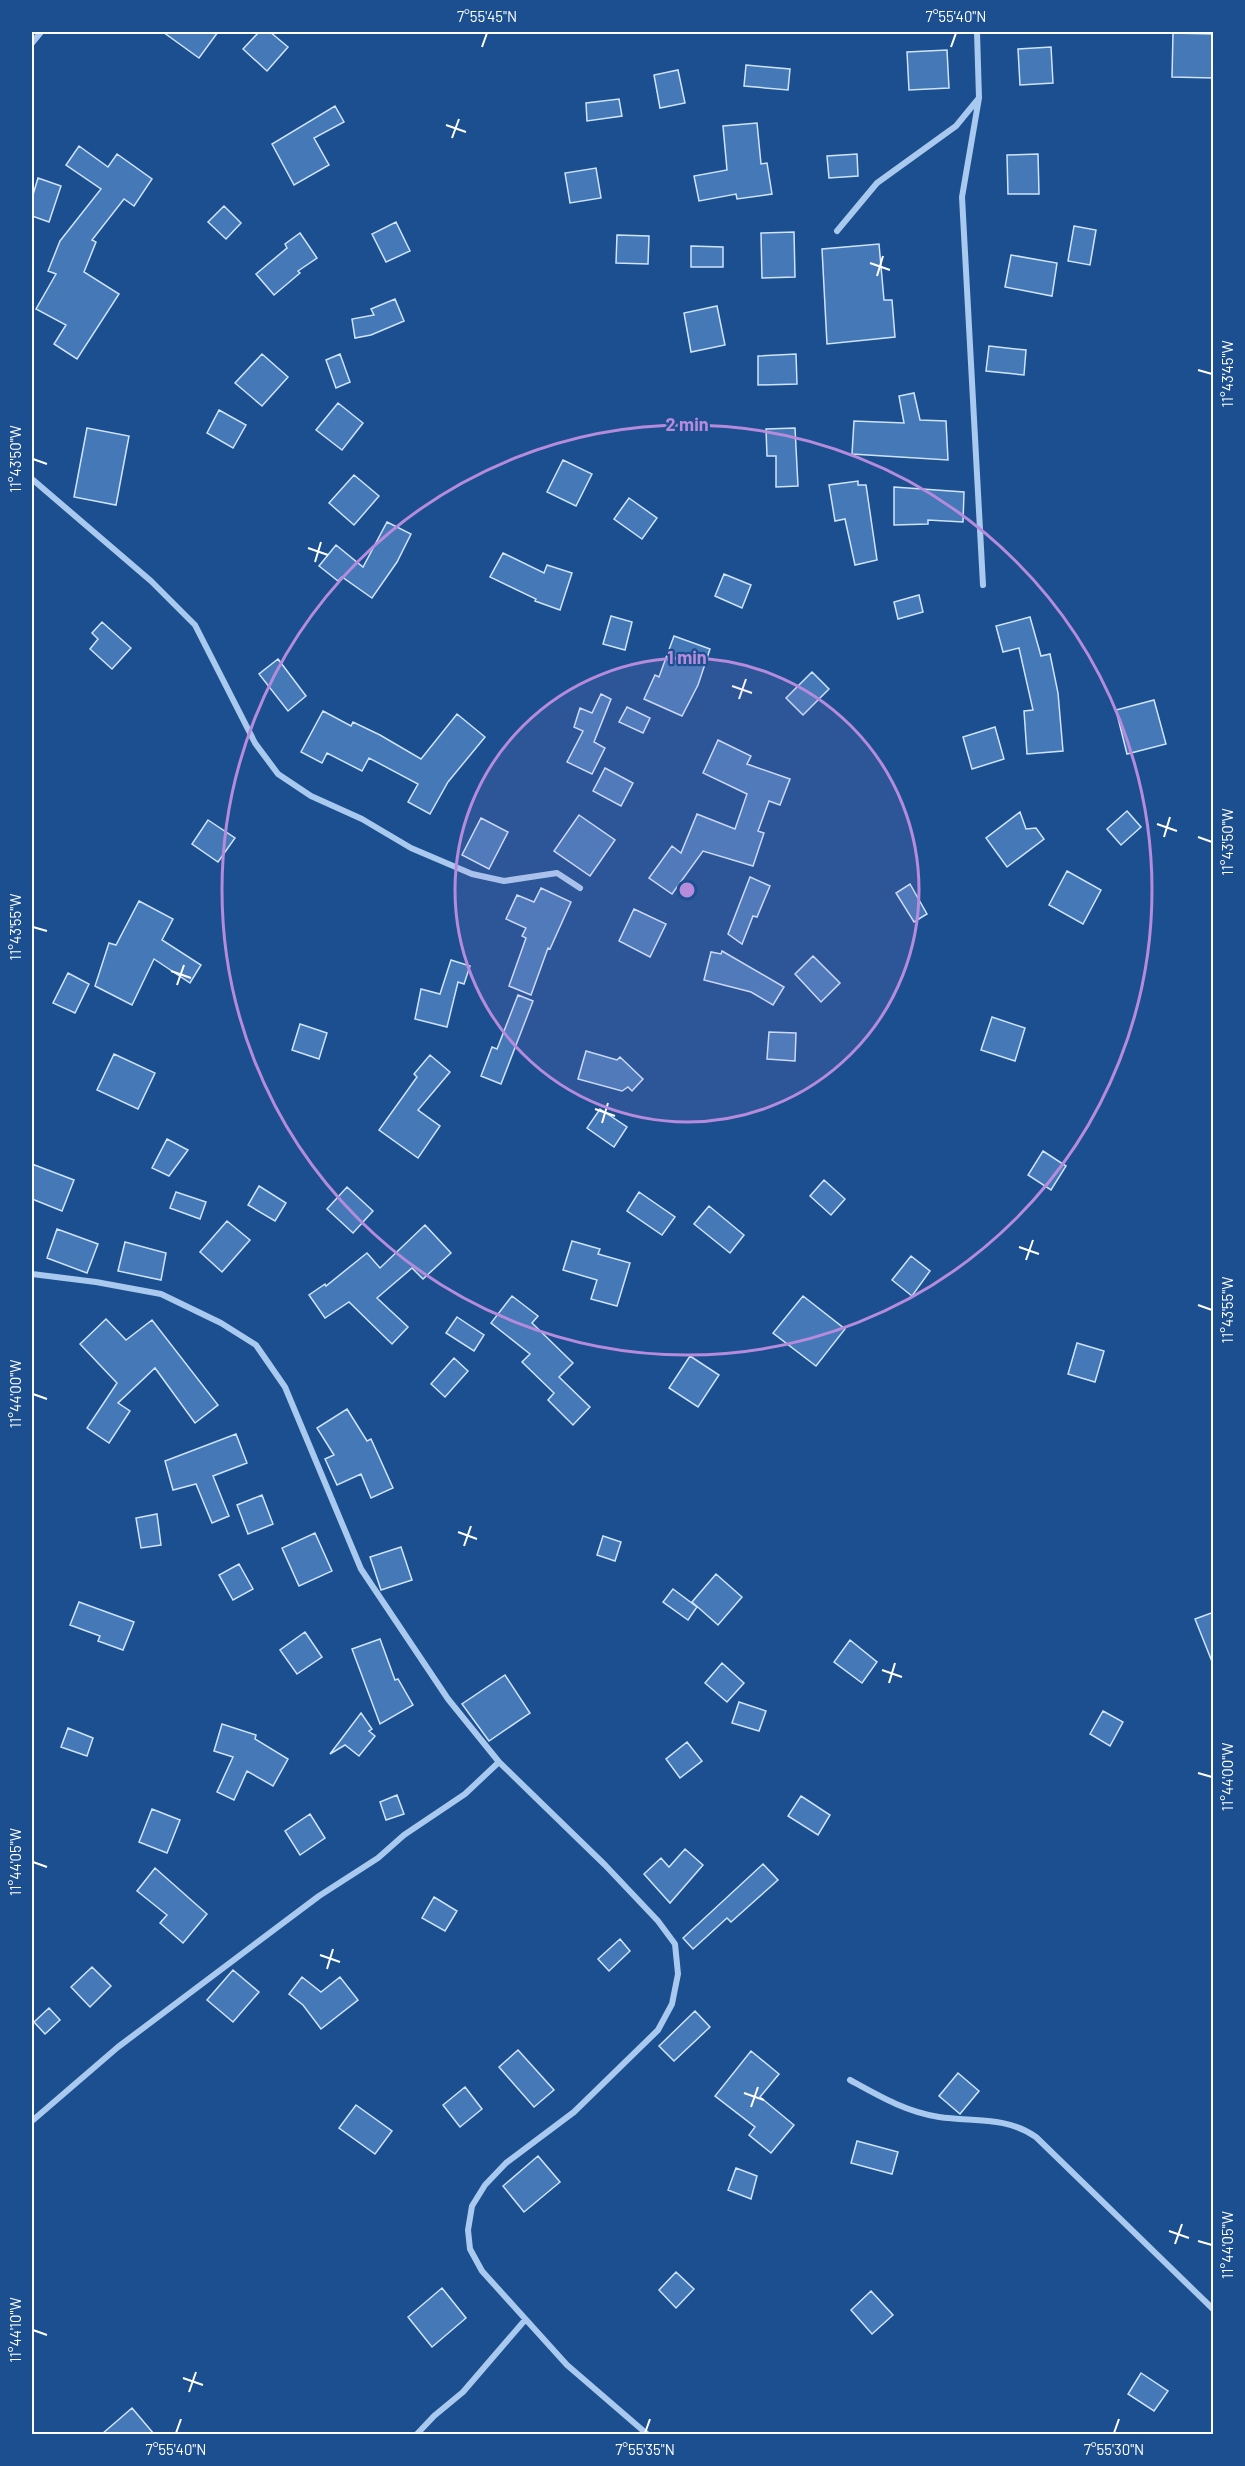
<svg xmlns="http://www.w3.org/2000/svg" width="1245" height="2466" font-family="Barlow,sans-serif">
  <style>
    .building { fill: #4478b7; stroke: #cfe3fa; stroke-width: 1.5 }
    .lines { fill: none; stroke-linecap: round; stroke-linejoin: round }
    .street { stroke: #a9c9ee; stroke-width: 6 }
    .ticks { fill: none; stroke: #fff; stroke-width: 2 }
    .ring { fill: none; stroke: #b68bdc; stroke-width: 3 }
    .centre { fill: #b68bdc; stroke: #1b4f8f; stroke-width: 3 }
    .ring-label { font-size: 18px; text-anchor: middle; font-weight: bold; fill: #b68bdc; stroke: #1b4f8f; stroke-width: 4.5; stroke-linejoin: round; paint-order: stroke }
    .neatline { fill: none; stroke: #fff; stroke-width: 2 }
    .ticks-label { font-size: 15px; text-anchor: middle; fill: #fff }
  </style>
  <rect width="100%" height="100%" fill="#1b4f8f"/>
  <!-- building -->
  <path class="building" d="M163 32H218L199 58Z
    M259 32H270L288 47 267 71 243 49Z
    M1173 33 1214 34V78L1172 77Z
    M1051 47 1053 83 1020 85 1018 49Z
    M947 50 949 88 909 90 907 52Z
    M746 65 790 69 788 90 744 86Z
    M678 70 685 103 660 108 654 75Z
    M619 99 622 116 587 121 586 103Z
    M335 106 344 122 314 138 329 165 294 185 272 144Z
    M757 123 761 164 767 163 772 194 737 199 736 194 699 201 694 176 727 170 723 126Z
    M79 146 108 167 117 154 152 179 134 206 124 199 92 240 96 242 84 272 119 294 77 359 54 344 66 325 36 309 56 274 48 271 60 241 101 189 66 165Z
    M857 154 858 176 829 178 827 156Z
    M1038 154 1039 194H1008L1007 155Z
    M596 168 601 198 570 203 565 173Z
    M38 178 61 186 49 222 32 216V198Z
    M224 206 241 223 226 239 208 222Z
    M396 222 410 251 386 262 372 234Z
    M1074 226 1096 230 1090 265 1068 261Z
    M794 232 795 277 762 278 761 233Z
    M300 233 317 258 298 271 300 273 274 295 256 274 287 248 285 244Z
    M617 235 649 236 648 264 616 263Z
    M879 244 884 300H892L895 337 827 344 822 249Z
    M691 246 723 247V267H691Z
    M1011 255 1057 263 1052 296 1005 287Z
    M395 299 404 321 371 335 355 338 352 319 374 315 371 309Z
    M717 306 725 345 691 352 684 313Z
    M989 346 1026 350 1024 375 986 371Z
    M262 354 288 377 262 406 235 383Z
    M340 354 350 382 336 388 326 360Z
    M796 354 797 384 758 385V356Z
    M914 393 920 420 946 421 948 460 852 454 854 421 904 423 899 396Z
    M338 403 363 423 342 450 316 430Z
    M219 410 246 425 233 448 207 433Z
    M87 428 129 436 116 505 74 497Z
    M795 428 798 486 776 487V456H767L766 429Z
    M563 460 592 474 576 506 547 492Z
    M354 475 379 496 354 525 329 503Z
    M858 481V485H866L877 560 855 565 845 519 835 521 829 485Z
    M894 487 964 492 963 522 928 520V524L894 525Z
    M629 498 657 518 642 539 614 519Z
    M387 522 411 534 397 562 372 598 342 577 338 581 319 566 336 545 363 567Z
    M503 553 544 573 547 565 572 573 560 610 535 601 536 599 490 577Z
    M724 574 751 585 742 608 715 596Z
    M919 595 923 612 898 619 894 602Z
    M611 616 632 622 625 650 603 644Z
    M1030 617 1041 656 1050 654 1058 693 1063 751 1027 754 1024 711 1033 710 1019 648 1003 652 996 626Z
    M102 622 131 648 112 669 90 649 98 639 92 633Z
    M674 636 710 649 698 685 682 716 644 699 655 675 659 677Z
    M278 659 306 696 288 711 259 674Z
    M812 672 829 689 803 715 786 698Z
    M601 694 611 699 594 742 605 748 592 774 567 762 583 731 574 727 580 708 592 713Z
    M1154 700 1166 744 1127 754 1116 710Z
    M627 707 650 718 643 733 619 722Z
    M323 711 351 726 353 722 380 735 421 759 457 714 485 737 448 782 430 814 408 802 418 784 369 758 362 771 327 753 322 763 301 752Z
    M995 727 1004 759 972 769 963 737Z
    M718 740 751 756 747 764 790 779 780 805 769 801 758 831 764 833 753 866 703 851 672 894 649 878 672 846 681 853 697 814 735 829 747 794 703 773Z
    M605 768 633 783 621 806 593 791Z
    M1127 811 1141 827 1121 845 1107 829Z
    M1020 812 1026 829 1036 828 1044 839 1007 867 986 838Z
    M579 815 615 840 590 876 554 851Z
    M481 818 508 832 489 869 462 855Z
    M208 820 235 838 218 862 192 844Z
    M1067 871 1101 890 1083 924 1049 905Z
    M750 877 770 886 757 917 753 916 742 944 728 934Z
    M910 884 927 914 914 922 896 893Z
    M541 888 571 902 550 949 548 948 531 995 509 986 526 938 522 936 526 928 506 919 517 895 534 902Z
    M139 901 173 919 162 940 201 965 190 983 154 959 132 1005 95 986 109 943 116 945Z
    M634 909 666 924 650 957 619 941Z
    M722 951 784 987 773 1005 751 992 704 980 711 952 721 954Z
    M813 956 840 983 821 1002 795 974Z
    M451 960 470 966 464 984 458 982 447 1027 415 1019 421 989 440 994Z
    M68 973 89 984 75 1013 53 1003Z
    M518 995 533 1001 501 1084 481 1076 492 1047 497 1049Z
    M992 1017 1025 1028 1015 1061 981 1050Z
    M300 1024 327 1033 319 1059 292 1050Z
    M769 1032 796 1033 795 1061 767 1059Z
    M586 1051 617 1060 620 1057 643 1079 632 1091 628 1087 622 1091 578 1079Z
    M114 1054 155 1073 138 1109 97 1090Z
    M430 1055 450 1072 418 1110 440 1126 418 1158 379 1130 417 1077 414 1074Z
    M600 1109 627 1127 614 1147 587 1128Z
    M167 1139 188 1150 169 1176 152 1168Z
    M1043 1151 1066 1166 1051 1190 1028 1175Z
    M32 1164 74 1180 62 1211 32 1199Z
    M824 1180 845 1199 831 1215 810 1196Z
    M259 1186 286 1203 275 1221 248 1205Z
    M347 1187 373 1211 353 1233 327 1209Z
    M176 1192 206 1202 200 1219 170 1208Z
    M639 1192 675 1217 662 1235 627 1211Z
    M709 1206 744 1235 730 1253 694 1224Z
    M227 1221 250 1240 222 1272 200 1252Z
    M425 1225 451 1253 423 1279 412 1268 377 1298 408 1327 392 1344 349 1302 325 1318 309 1295 325 1284 326 1286 367 1253 380 1268Z
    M57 1229 98 1244 87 1273 47 1258Z
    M572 1241 600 1249 598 1254 630 1263 617 1306 591 1299 597 1280 563 1270Z
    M125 1242 166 1253 161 1280 118 1271Z
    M911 1256 930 1271 912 1296 892 1280Z
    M512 1296 538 1316 532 1323 573 1363 559 1377 590 1407 573 1425 548 1400 554 1393 522 1362 530 1354 491 1323Z
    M803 1296 845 1329 816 1366 773 1333Z
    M457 1317 484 1335 474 1351 446 1333Z
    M106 1319 126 1340 152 1320 218 1405 195 1423 155 1368 118 1403 130 1411 109 1443 87 1428 117 1383 80 1344Z
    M1077 1343 1104 1351 1095 1382 1068 1374Z
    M690 1356 719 1375 698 1407 669 1388Z
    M454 1358 468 1371 445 1397 431 1384Z
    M347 1409 367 1441 371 1439 393 1488 371 1498 361 1474 337 1485 325 1459 334 1455 317 1428Z
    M236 1434 247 1463 213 1476 229 1516 212 1523 196 1484 173 1490 165 1461Z
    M262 1495 273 1524 248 1534 237 1505Z
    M157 1514 161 1545 141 1548 136 1518Z
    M315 1533 332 1571 299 1586 282 1548Z
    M603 1536 621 1542 615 1561 597 1555Z
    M401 1547 412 1580 381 1590 370 1557Z
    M239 1564 253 1589 233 1600 219 1575Z
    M716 1574 742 1597 718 1625 692 1602Z
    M673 1589 697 1607 688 1620 663 1602Z
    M79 1602 134 1622 123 1650 98 1641 100 1636 70 1625Z
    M1214 1612V1664H1213L1195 1619Z
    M305 1632 322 1657 297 1674 280 1650Z
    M380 1639 395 1680 398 1679 413 1705 380 1724 352 1649Z
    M850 1640 877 1662 862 1683 834 1662Z
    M722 1663 744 1683 727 1702 705 1683Z
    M505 1675 530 1713 489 1741 462 1704Z
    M739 1702 766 1711 759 1731 732 1723Z
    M1103 1711 1123 1722 1110 1746 1090 1734Z
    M361 1713 372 1729 369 1731 375 1736 359 1756 345 1745 330 1754Z
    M222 1724 256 1735 255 1739 288 1759 273 1786 247 1771 234 1800 217 1792 233 1757 214 1751Z
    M68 1728 93 1738 87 1756 61 1747Z
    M687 1742 702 1761 680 1778 666 1759Z
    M397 1795 404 1814 386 1820 380 1802Z
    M801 1796 830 1815 818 1835 788 1816Z
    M152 1809 180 1820 167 1853 139 1842Z
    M310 1814 325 1838 300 1855 285 1831Z
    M685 1849 703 1865 670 1903 644 1874 661 1858 669 1867Z
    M763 1864 778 1880 731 1922 727 1918 693 1949 683 1938Z
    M155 1868 207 1914 183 1943 160 1923 167 1915 137 1891Z
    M434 1897 457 1911 445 1931 422 1918Z
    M620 1939 630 1951 609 1971 598 1959Z
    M92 1967 111 1986 90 2007 71 1987Z
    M233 1970 259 1992 233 2022 207 2000Z
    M302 1977 321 1992 340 1977 358 2000 321 2029 303 2005 289 1994Z
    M49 2008 60 2020 45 2034 34 2022Z
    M695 2011 710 2027 674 2061 659 2046Z
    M518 2050 554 2090 534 2107 499 2067Z
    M751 2051 779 2074 760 2097 794 2125 771 2153 749 2135 755 2127 715 2096Z
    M958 2073 979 2091 960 2114 939 2096Z
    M465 2087 482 2109 460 2127 443 2105Z
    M356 2105 392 2131 375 2154 339 2128Z
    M857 2141 898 2152 892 2174 851 2163Z
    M538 2156 560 2182 524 2212 503 2186Z
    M736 2168 757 2176 751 2199 728 2190Z
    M676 2272 694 2289 676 2308 659 2290Z
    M442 2288 466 2318 432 2347 408 2317Z
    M871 2291 893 2315 872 2334 851 2310Z
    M1141 2373 1168 2391 1154 2411 1128 2394Z
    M132 2408 154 2434H102Z"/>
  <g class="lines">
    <!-- street -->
    <path class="street" d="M32 43 41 32
      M979 98 962 197 983 585
      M837 231 877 183 956 126 979 98 977 32
      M32 479 151 581 195 625 255 743 278 774 311 796 362 819 411 848 472 874 504 881 557 873 580 888
      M32 1274 96 1282 161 1294 221 1323 256 1345 285 1387 361 1569 448 1699 499 1762 605 1865 658 1921 675 1944 678 1974 672 2004 658 2030 574 2112 506 2163 485 2185 472 2206 468 2230 470 2249 482 2271 567 2365 647 2434
      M850 2080C879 2096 906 2112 939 2117 973 2122 1006 2116 1036 2137L1214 2310
      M32 2121 118 2047 319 1896 378 1858 404 1835 465 1794 499 1762
      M417 2434 434 2416 463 2392 525 2320"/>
  </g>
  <!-- ticks -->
  <path class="ticks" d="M482 47 487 33M951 47 956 33M446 125 466 132M452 138 459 119M870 263 890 270M877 276 883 256M1198 370 1212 374M33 459 47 464M308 548 328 555M315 562 321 542M732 686 752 693M739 699 746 679M1157 824 1177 831M1164 837 1170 817M1198 837 1212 842M33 927 47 931M171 971 191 978M177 985 184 965M595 1109 615 1116M602 1123 608 1103M1019 1247 1039 1254M1026 1260 1033 1240M1198 1305 1212 1310M33 1394 47 1399M458 1532 477 1539M464 1546 471 1526M882 1670 902 1677M889 1683 895 1663M1198 1773 1212 1777M33 1862 47 1867M320 1955 340 1962M327 1969 333 1949M744 2093 764 2100M751 2107 758 2087M1169 2231 1189 2238M1198 2241 1212 2245M1175 2244 1182 2224M33 2330 47 2335M183 2378 203 2385M189 2392 196 2372M176 2433 181 2419M645 2433 650 2419M1114 2433 1119 2419"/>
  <!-- distance rings -->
  <circle cx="687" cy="890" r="232" fill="#b68bdc" fill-opacity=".12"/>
  <g class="ring">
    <circle cx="687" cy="890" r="232"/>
    <circle cx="687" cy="890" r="465"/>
  </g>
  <circle cx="687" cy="890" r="9" class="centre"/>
  <g class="ring-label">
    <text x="687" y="431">2 min</text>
    <text x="687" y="664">1 min</text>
  </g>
  <!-- border -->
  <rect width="1245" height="2466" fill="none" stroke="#1b4f8f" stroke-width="66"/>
  <rect x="33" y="33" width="1179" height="2400" class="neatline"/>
  <g class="ticks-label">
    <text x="487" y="22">7°55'45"N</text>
    <text x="956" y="22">7°55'40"N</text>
    <text transform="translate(1228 374) rotate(-90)" y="5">11°43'45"W</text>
    <text transform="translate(16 459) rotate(-90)" y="5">11°43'50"W</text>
    <text transform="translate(1228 842) rotate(-90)" y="5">11°43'50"W</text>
    <text transform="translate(16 927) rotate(-90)" y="5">11°43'55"W</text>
    <text transform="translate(1228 1310) rotate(-90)" y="5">11°43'55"W</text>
    <text transform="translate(16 1394) rotate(-90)" y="5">11°44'00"W</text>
    <text transform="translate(1228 1777) rotate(-90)" y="5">11°44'00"W</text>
    <text transform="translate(16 1862) rotate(-90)" y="5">11°44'05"W</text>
    <text transform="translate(1228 2245) rotate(-90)" y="5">11°44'05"W</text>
    <text transform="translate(16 2330) rotate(-90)" y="5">11°44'10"W</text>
    <text x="176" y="2455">7°55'40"N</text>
    <text x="645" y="2455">7°55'35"N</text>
    <text x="1114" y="2455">7°55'30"N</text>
  </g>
</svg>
